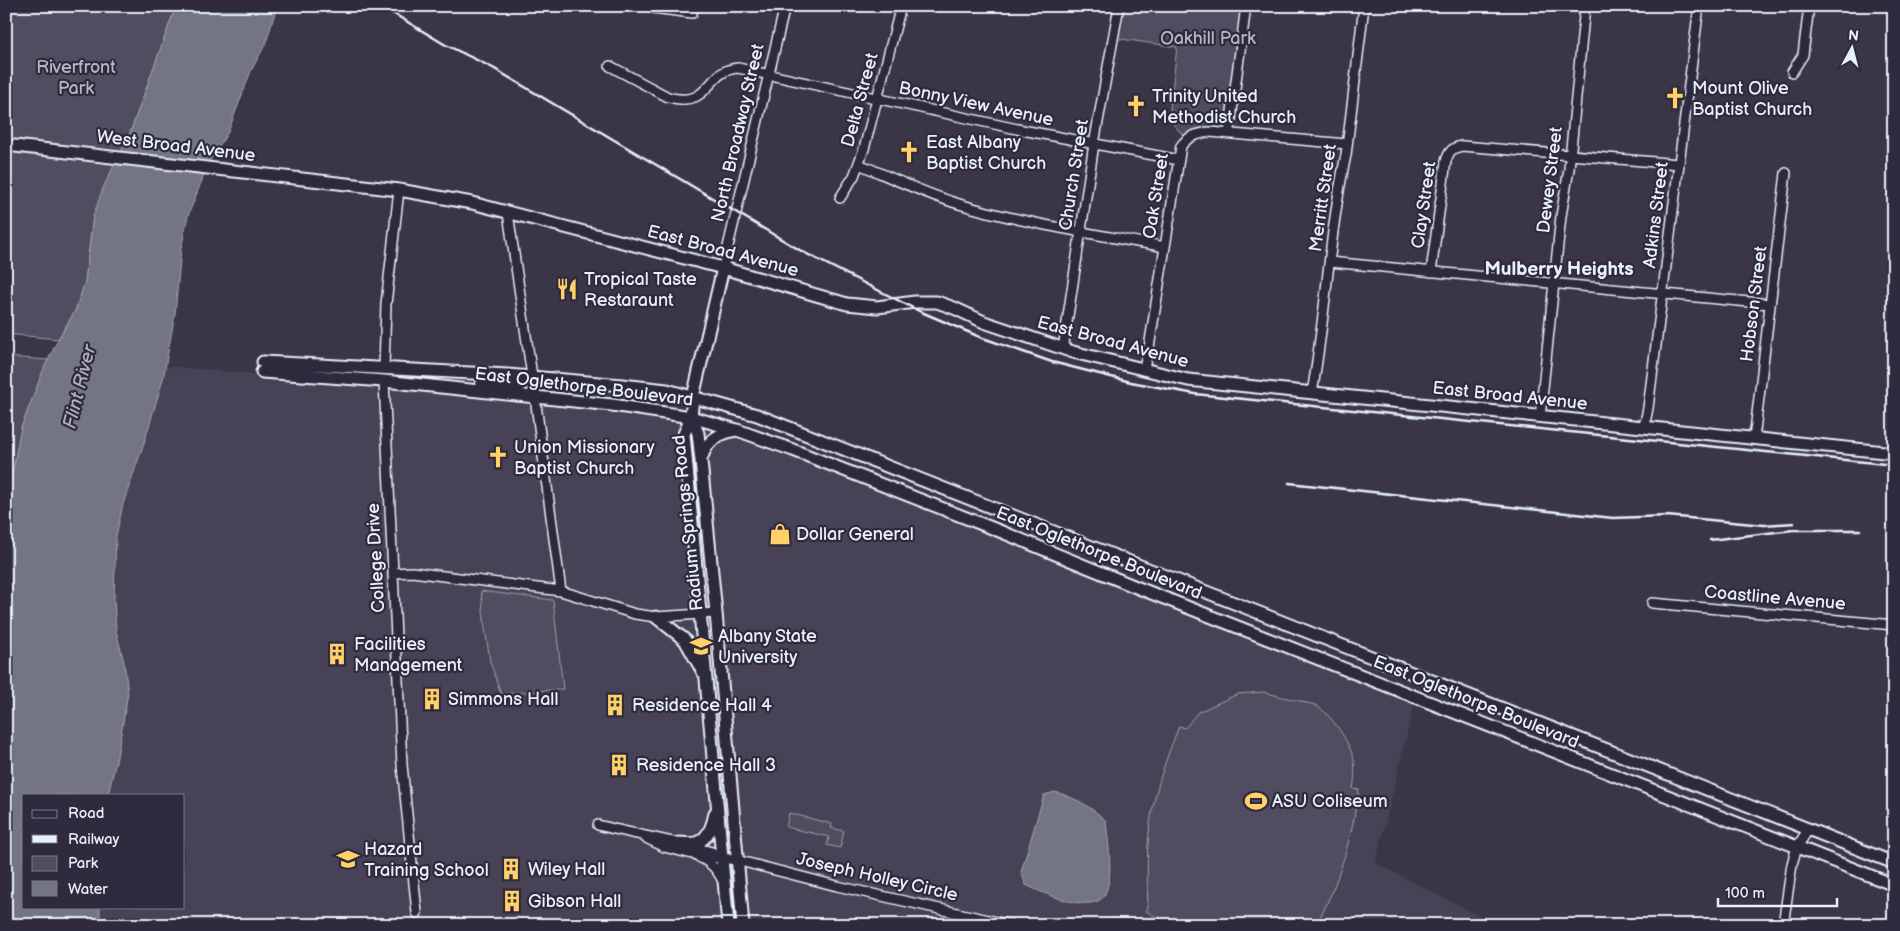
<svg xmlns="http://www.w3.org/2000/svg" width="1900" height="931" font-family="'Balsamiq Sans',sans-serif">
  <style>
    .built { fill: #464354 }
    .green { fill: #504e5f; stroke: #9ca0ac }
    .water { fill: #737482; stroke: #a2a6b1 }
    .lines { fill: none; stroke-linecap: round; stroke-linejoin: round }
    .minor-casing { stroke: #e8f1f8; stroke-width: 12 }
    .major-casing { stroke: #e8f1f8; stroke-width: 15 }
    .minor { stroke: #2f2a3d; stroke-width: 9 }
    .major { stroke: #2f2a3d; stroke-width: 11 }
    .rail { stroke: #e8f1f8; stroke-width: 2.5 }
    .labels { text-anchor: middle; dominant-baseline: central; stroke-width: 4.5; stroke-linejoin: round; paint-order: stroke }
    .park-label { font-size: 18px; fill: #b3b8c2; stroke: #2f2a3d }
    .poi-label { font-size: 18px; fill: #e8f1f8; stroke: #2f2a3d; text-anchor: start }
    .street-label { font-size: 18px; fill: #e8f1f8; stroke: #2f2a3d }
    .neighbourhood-label { font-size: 19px; font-weight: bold; fill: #e8f1f8; stroke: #2f2a3d }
    .water-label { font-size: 19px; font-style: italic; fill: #aeb2bd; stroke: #2f2a3d }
  </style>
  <rect width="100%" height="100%" fill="#3a3648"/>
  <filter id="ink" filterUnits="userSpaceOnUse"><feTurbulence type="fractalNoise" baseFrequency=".02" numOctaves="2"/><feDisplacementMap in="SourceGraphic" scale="10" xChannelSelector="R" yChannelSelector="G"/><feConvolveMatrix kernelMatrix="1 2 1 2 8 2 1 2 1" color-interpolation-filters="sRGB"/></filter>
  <g filter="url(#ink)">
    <!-- built -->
    <path class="built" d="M165 366 395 387 658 415 753 437 1415 700 1376 863 1497 925H100V907H184V795H108L124 662 116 631 114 599 116 536 123 504 144 443Z"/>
    <!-- green -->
    <path class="green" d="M6 6H176L130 133 93 217 85 282 75 311 58 339 6 334Z
      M1120 6H1245L1227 131 1185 137 1173 124 1170 108 1177 47 1114 38Z
      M6 357 48 360 21 428 6 506Z
      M481 591 553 600 563 689 501 694 490 661 485 629Z
      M1263 692 1315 705C1331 713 1350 743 1354 760 1355 769 1355 780 1353 789L1359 790C1352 836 1339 884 1316 925H1170L1146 911 1148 907C1147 875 1146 842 1152 811 1158 781 1168 754 1179 726L1185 728 1198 712 1238 694Z
      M789 813 832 824 831 828 844 831 840 848 827 845 829 837 786 827Z"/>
    <!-- water -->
    <path class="water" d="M176 6H277L266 43 251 71 228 132 209 162 188 216 181 249 175 314 163 379 144 443 123 504 116 536 114 599 116 631 124 662 128 693 117 757 108 795H24V907H100V925H15C9 901 6 879 6 855 7 827 12 797 6 769V506L21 428 44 368 58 340 75 311 85 282 93 217 103 188 130 133Z
      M1055 792C1074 797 1092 807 1106 821 1108 841 1114 874 1105 894 1095 916 1042 893 1026 885L1021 872 1044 795Z"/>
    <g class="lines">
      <!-- minor casing -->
      <g class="minor-casing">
        <path id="minor" d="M653 8 692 13 694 6
          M610 66 668 97C712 109 705 70 738 68L1017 129 1179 160
          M1792 72 1803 55 1809 6
          M1229 134 1246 6
          M859 164C892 178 925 194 959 204 1026 224 1096 234 1165 247
          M840 198 854 176 864 149 901 6
          M508 213 532 376
          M1330 262 1770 304
          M723 268 785 6
          M1431 272 1446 161C1449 151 1452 148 1462 146L1679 164
          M1063 349 1094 144 1119 6
          M384 368 386 304 399 190
          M1143 370 1148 354 1181 146C1189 135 1198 134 1210 132L1347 144
          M384 381 402 765 417 913
          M1312 393C1326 314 1329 233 1346 155L1364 6
          M535 397 561 591
          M1540 417 1561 216 1569 169 1585 6
          M1644 428 1648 408 1699 6
          M1754 439 1786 173
          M393 573 412 572 561 591 635 614 656 617 716 613
          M1652 603 1894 625
          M598 825C636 835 675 841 712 852
          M644 837 664 847 692 854 736 860 837 886 1011 925
          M699 857C711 862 717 870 723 881
          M1783 925 1792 864 1797 847 1808 830"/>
      </g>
      <!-- major casing -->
      <g class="major-casing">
        <path id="major" d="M6 145 399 190 472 203 723 268 847 304 877 307 915 302H937L954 308 984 322 1073 352 1188 380 1894 453
          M723 268 693 397 691 417 684 434 728 925
          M263 362 508 375 622 385 667 390 757 415 1894 863
          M262 372 384 381 612 405 691 417 737 430 793 450 1002 532 1136 587 1894 885
          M481 385 520 386 532 376
          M691 417 698 433 701 461 716 613 743 925
          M702 457C707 440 719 433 736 430
          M656 617 685 640 703 672
          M678 843C683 843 690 844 695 843 708 840 713 824 715 813"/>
      </g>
      <!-- minor -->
      <use href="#minor" class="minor"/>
      <!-- major -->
      <use href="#major" class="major"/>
      <!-- rail -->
      <path class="rail" d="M381 6 444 44 493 68 803 252 919 311 980 337 1052 362 1131 382 1195 394 1894 465
        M1289 483 1613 518 1667 516 1764 525 1794 523
        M1710 540 1793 530H1860"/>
    </g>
  </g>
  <!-- icons -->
  <defs>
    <g id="church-bare" transform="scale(1.725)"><path d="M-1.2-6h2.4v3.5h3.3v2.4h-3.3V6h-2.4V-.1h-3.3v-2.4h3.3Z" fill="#ffd166" stroke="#2f2a3d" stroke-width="2.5" paint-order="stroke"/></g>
    <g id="restaurant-bare" transform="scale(1.725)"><path d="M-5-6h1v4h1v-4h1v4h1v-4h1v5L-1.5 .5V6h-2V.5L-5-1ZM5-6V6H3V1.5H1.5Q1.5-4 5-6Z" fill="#ffd166" stroke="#2f2a3d" stroke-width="2.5" paint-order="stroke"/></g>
    <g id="shop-bare" transform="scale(1.725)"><path d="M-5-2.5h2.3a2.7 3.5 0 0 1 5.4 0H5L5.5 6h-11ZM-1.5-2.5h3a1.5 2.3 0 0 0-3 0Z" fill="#ffd166" stroke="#2f2a3d" stroke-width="2.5" paint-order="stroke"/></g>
    <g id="university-bare" transform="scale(1.725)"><path d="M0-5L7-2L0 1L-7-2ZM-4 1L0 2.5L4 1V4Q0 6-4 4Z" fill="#ffd166" stroke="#2f2a3d" stroke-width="2.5" paint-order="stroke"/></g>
    <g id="building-bare" transform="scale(1.725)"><path d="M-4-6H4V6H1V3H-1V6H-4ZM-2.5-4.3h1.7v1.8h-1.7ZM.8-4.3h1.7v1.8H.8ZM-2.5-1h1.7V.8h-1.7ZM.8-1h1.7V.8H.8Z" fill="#ffd166" stroke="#2f2a3d" stroke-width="2.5" paint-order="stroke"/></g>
    <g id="stadium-bare" transform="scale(1.725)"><path d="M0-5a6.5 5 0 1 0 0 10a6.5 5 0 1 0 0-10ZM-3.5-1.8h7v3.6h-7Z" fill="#ffd166" stroke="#2f2a3d" stroke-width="2.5" paint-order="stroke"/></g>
    <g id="school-bare" transform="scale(1.725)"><path d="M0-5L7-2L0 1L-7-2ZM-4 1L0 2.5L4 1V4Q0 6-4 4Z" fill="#ffd166" stroke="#2f2a3d" stroke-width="2.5" paint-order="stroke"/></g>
  </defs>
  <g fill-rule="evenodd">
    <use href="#church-bare" x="1675" y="98"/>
    <use href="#church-bare" x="1136" y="106"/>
    <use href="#church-bare" x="909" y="152"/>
    <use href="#restaurant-bare" x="567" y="289"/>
    <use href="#church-bare" x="498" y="457"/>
    <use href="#shop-bare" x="780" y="534"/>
    <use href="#university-bare" x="701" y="646"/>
    <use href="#building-bare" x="337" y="654"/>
    <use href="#building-bare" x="432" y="699"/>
    <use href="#building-bare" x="615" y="705"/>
    <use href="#building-bare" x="619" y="765"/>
    <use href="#stadium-bare" x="1256" y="801"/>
    <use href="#school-bare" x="348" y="859"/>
    <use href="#building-bare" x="511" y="869"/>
    <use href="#building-bare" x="512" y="901"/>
  </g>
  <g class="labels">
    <!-- park labels -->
    <g class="park-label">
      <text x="1208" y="38">Oakhill Park</text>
      <text x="76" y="67">Riverfront<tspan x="76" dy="21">Park</tspan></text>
    </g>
    <!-- poi labels -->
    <g class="poi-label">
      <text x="1692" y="88">Mount Olive<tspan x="1692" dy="21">Baptist Church</tspan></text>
      <text x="1152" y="96">Trinity United<tspan x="1152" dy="21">Methodist Church</tspan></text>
      <text x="926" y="142">East Albany<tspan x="926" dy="21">Baptist Church</tspan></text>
      <text x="584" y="279">Tropical Taste<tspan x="584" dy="21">Restaraunt</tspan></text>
      <text x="514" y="447">Union Missionary<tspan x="514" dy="21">Baptist Church</tspan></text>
      <text x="796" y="534">Dollar General</text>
      <text x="718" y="636">Albany State<tspan x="718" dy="21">University</tspan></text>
      <text x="354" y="644">Facilities<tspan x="354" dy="21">Management</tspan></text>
      <text x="448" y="699">Simmons Hall</text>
      <text x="632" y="705">Residence Hall 4</text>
      <text x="636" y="765">Residence Hall 3</text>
      <text x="1272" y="801">ASU Coliseum</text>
      <text x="364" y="849">Hazard<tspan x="364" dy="21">Training School</tspan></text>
      <text x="528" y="869">Wiley Hall</text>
      <text x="528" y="901">Gibson Hall</text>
    </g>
    <!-- street labels -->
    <g class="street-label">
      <text transform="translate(860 100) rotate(-75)">Delta Street</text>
      <text transform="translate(976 104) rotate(12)">Bonny View Avenue</text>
      <text transform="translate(738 133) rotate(-77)">North Broadway Street</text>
      <text transform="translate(176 146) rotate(7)">West Broad Avenue</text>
      <text transform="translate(1074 175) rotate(-81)">Church Street</text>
      <text transform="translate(1550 180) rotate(-83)">Dewey Street</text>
      <text transform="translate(1156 196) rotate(-81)">Oak Street</text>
      <text transform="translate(1323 198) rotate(-82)">Merritt Street</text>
      <text transform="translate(1424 205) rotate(-82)">Clay Street</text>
      <text transform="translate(1656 215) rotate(-83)">Adkins Street</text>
      <text transform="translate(723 251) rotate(15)">East Broad Avenue</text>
      <text transform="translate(1754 304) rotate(-83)">Hobson Street</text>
      <text transform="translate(1113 342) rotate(15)">East Broad Avenue</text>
      <text transform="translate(584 387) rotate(7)">East Oglethorpe Boulevard</text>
      <text transform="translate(1510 396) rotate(6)">East Broad Avenue</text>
      <text transform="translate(688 523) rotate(-96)">Radium Springs Road</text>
      <text transform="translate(1099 553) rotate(22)">East Oglethorpe Boulevard</text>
      <text transform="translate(376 558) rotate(-93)">College Drive</text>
      <text transform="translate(1775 598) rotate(5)">Coastline Avenue</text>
      <text transform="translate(1476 702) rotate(22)">East Oglethorpe Boulevard</text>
      <text transform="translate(877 877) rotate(13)">Joseph Holley Circle</text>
    </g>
    <!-- neighbourhood labels -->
    <g class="neighbourhood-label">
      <text x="1559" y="269">Mulberry Heights</text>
    </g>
    <!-- water labels -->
    <g class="water-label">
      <text transform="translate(80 387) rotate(-76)">Flint River</text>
    </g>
  </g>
  <!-- margin -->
  <rect width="1900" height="931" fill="none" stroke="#2f2a3d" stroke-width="25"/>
  <rect x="12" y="12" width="1875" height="906" fill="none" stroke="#e8f1f8" stroke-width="2" filter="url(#ink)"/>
  <!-- legend -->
  <rect x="22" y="794" width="162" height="115" fill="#2f2a3d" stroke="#797a88"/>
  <rect x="32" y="810" width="25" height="8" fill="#2f2a3d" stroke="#797a88"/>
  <text x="68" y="818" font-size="15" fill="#e8f1f8">Road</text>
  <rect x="32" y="835" width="25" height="8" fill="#e8f1f8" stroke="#797a88"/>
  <text x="68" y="844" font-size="15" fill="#e8f1f8">Railway</text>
  <rect x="32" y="856" width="25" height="15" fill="#504e5f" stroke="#797a88"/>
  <text x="68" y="868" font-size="15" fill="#e8f1f8">Park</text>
  <rect x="32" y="881" width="25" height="15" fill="#737482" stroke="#797a88"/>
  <text x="68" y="894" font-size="15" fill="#e8f1f8">Water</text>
  <!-- north arrow -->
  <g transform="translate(1852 48) rotate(7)" stroke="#2f2a3d" stroke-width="4" paint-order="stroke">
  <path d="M0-4L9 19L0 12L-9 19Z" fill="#e8f1f8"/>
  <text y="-8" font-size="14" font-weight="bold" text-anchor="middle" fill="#e8f1f8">N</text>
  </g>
  <!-- scale -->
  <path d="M1718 898v8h119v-8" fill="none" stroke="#e8f1f8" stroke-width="2.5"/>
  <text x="1725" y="898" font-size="15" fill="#e8f1f8" stroke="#2f2a3d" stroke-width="4" paint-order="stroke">100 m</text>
</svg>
